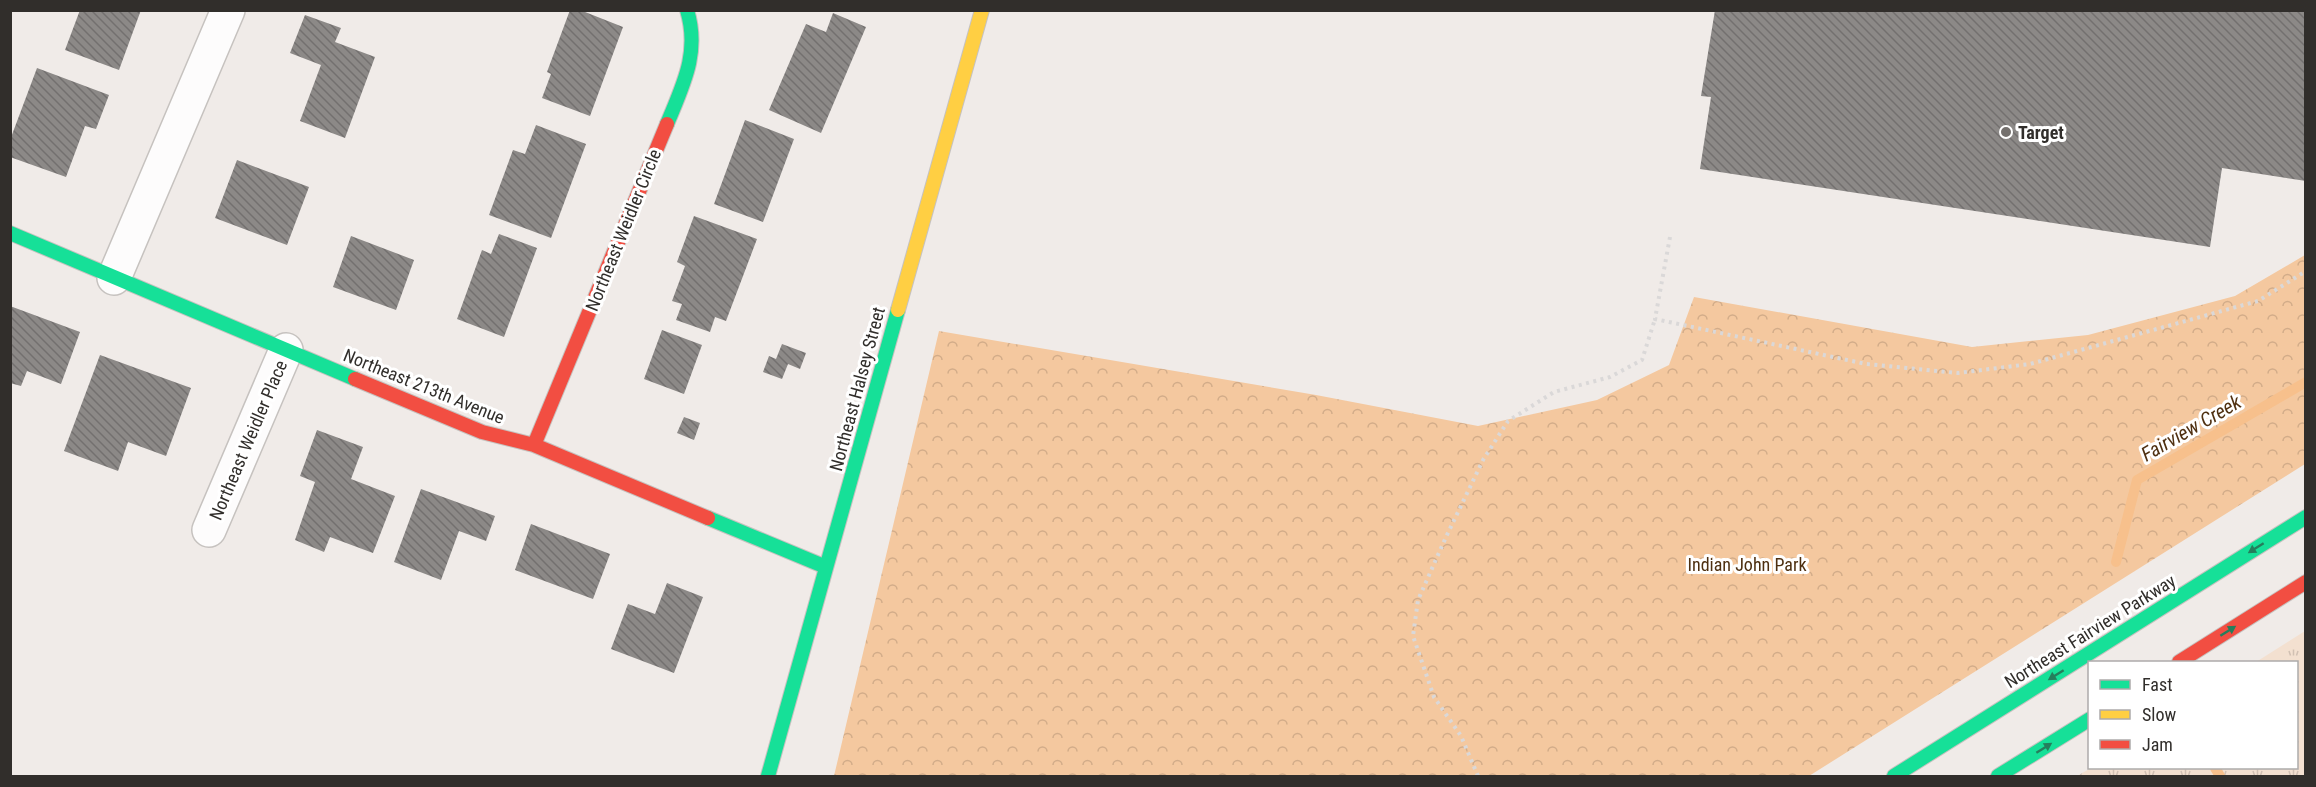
<svg xmlns="http://www.w3.org/2000/svg" width="2316" height="787" font-family="'Roboto Condensed',sans-serif">
  <style>
    .forest { fill: url(#forest-crowns) }
    .park { fill: url(#park-tufts) }
    .lines { fill: none; stroke-linecap: round; stroke-linejoin: round }
    .stream { stroke: #f7c08c; stroke-width: 10 }
    .building { fill: url(#building-back-hatch) }
    .street-casing { stroke: #c6c2bf; stroke-width: 36 }
    .fast-casing { stroke: #c6c2bf; stroke-width: 16 }
    .slow-casing { stroke: #c6c2bf; stroke-width: 16 }
    .jam-casing { stroke: #c6c2bf; stroke-width: 16 }
    .path { stroke: #dad8d8; stroke-width: 4; stroke-dasharray: 3 4.5; stroke-linecap: butt }
    .street { stroke: #fdfcfc; stroke-width: 33 }
    .fast { stroke: #16e098; stroke-width: 14 }
    .slow { stroke: #ffcf43; stroke-width: 14 }
    .jam { stroke: #f24e42; stroke-width: 14 }
    .oneway { fill: #257e5c }
    .poi-dot { fill: #74706d; stroke: #fff; stroke-width: 2 }
    .labels { text-anchor: middle; dominant-baseline: central; stroke-width: 6; stroke-linejoin: round; paint-order: stroke }
    .poi-label { font-size: 18px; font-weight: bold; fill: #312e2b; stroke: #fff; text-anchor: start }
    .street-label { font-size: 18px; fill: #312e2b; stroke: #fff }
    .park-label { font-size: 18px; fill: #4d2f10; stroke: #fff }
    .water-label { font-size: 20px; font-style: italic; fill: #503112; stroke: #fff }
  </style>
  <defs>
    <pattern id="forest-crowns" width="20" height="18" patternUnits="userSpaceOnUse" patternTransform="scale(1.5)"><rect width="20" height="18" fill="#f4c89f"/><path d="M2 6a3 3 0 1 1 6 0M12 15a3 3 0 1 1 6 0" fill="none" stroke="#d2ac89"/></pattern>
    <pattern id="park-tufts" width="24" height="20" patternUnits="userSpaceOnUse" patternTransform="scale(1.5)"><rect width="24" height="20" fill="#f3e0d0"/><path d="M3 7l-1-3M5 7V3M7 7l1-3M15 17l-1-3M17 17v-4M19 17l1-3" fill="none" stroke="#d1c0b3"/></pattern>
    <pattern id="building-back-hatch" width="6" height="6" patternUnits="userSpaceOnUse" patternTransform="scale(1.5)"><rect width="6" height="6" fill="#8c8987"/><path d="M-1 5l2 2M0 0l6 6M5-1l2 2" fill="none" stroke="#73706f"/></pattern>
  </defs>
  <rect width="100%" height="100%" fill="#f0ebe8"/>
  <!-- forest -->
  <path class="forest" d="M2305 255V464L1809 776H834L939 331 1316 395 1478 426 1597 400 1669 365 1694 297 1972 347 2088 335 2235 296Z"/>
  <!-- park -->
  <path class="park" d="M2305 631V776H2077L2091 768H2296V662H2256Z"/>
  <g class="lines">
    <!-- stream -->
    <path class="stream" d="M2116 562 2137 480 2306 382
      M2215 768 2220 776"/>
  </g>
  <!-- building -->
  <path class="building" d="M80 10H141L119 70 65 50Z
    M570 10H580L623 27 590 116 542 98 551 74 547 72Z
    M1715 10H2306V181L2222 168 2210 247 1700 169 1711 97 1701 96Z
    M833 13 866 27 821 133 769 110 806 24 826 32Z
    M305 15 341 28 335 42 375 57 345 138 300 121 321 65 290 53Z
    M37 68 109 95 96 129 85 126 66 177 10 157V140Z
    M745 120 794 139 763 222 714 204Z
    M536 125 586 144 551 238 489 215 513 150 525 154Z
    M237 160 309 187 287 245 215 218Z
    M694 216 757 239 726 321 715 317 710 332 676 320 682 304 672 301 685 266 677 262Z
    M499 234 537 248 504 337 457 319 482 250 491 254Z
    M351 236 414 260 396 310 333 287Z
    M10 306 80 332 61 384 27 371 21 386 10 383Z
    M662 330 702 345 684 394 644 379Z
    M782 344 806 353 800 369 788 364 782 379 763 372 769 356 776 359Z
    M100 355 191 388 166 456 128 442 118 471 64 451Z
    M684 417 700 423 694 440 677 433Z
    M317 430 363 447 351 479 395 496 373 553 330 537 324 552 295 540 315 482 300 476Z
    M421 489 495 516 486 541 459 531 441 580 394 562Z
    M531 524 610 554 593 599 515 570Z
    M667 583 703 597 674 673 611 649 628 604 655 614Z"/>
  <g class="lines">
    <!-- street casing -->
    <g class="street-casing">
      <path id="street" d="M114 278 228 10
        M209 530 286 350"/>
    </g>
    <!-- fast casing -->
    <g class="fast-casing">
      <path id="fast" d="M667 124C683 85 700 53 687 10
        M10 233 355 379
        M708 518 826 567
        M768 776 898 310
        M1894 776 2306 517
        M1998 776 2090 719"/>
    </g>
    <!-- slow casing -->
    <g class="slow-casing">
      <path id="slow" d="M898 310 982 10"/>
    </g>
    <!-- jam casing -->
    <g class="jam-casing">
      <path id="jam" d="M355 379 482 432 534 445 708 518
        M534 445 667 124
        M2179 662 2306 582"/>
    </g>
    <!-- path -->
    <path class="path" d="M1670 237 1655 319 1866 364 1958 373 2030 364 2258 301 2306 271
      M1478 776 1461 736 1434 697 1413 636 1418 600 1446 537 1483 460 1508 421 1554 392 1610 377 1642 360 1655 319"/>
    <!-- street -->
    <use href="#street" class="street"/>
    <!-- fast -->
    <use href="#fast" class="fast"/>
    <!-- slow -->
    <use href="#slow" class="slow"/>
    <!-- jam -->
    <use href="#jam" class="jam"/>
  </g>
  <!-- one-way arrows -->
  <defs><path id="oneway-solid" d="M-6-.8H1V-3.2L6.5 0L1 3.2V.8H-6Z" transform="scale(1.5)"/></defs>
  <g class="oneway">
    <use href="#oneway-solid" transform="translate(2256 548) rotate(148)"/>
    <use href="#oneway-solid" transform="translate(2228 631) rotate(-32)"/>
    <use href="#oneway-solid" transform="translate(2056 675) rotate(148)"/>
    <use href="#oneway-solid" transform="translate(2044 748) rotate(-32)"/>
  </g>
  <!-- markers -->
  <circle class="poi-dot" cx="2006" cy="132" r="6"/>
  <g class="labels">
    <!-- poi labels -->
    <g class="poi-label">
      <text x="2018" y="132">Target</text>
    </g>
    <!-- street labels -->
    <g class="street-label">
      <text transform="translate(623 230) rotate(-68)">Northeast Weidler Circle</text>
      <text transform="translate(424 386) rotate(22)">Northeast 213th Avenue</text>
      <text transform="translate(857 389) rotate(-75)">Northeast Halsey Street</text>
      <text transform="translate(248 440) rotate(-67)">Northeast Weidler Place</text>
      <text transform="translate(2090 631) rotate(-32)">Northeast Fairview Parkway</text>
    </g>
    <!-- park labels -->
    <g class="park-label">
      <text x="1747" y="564">Indian John Park</text>
    </g>
    <!-- water labels -->
    <g class="water-label">
      <text transform="translate(2191 428) rotate(-30)">Fairview Creek</text>
    </g>
  </g>
  <!-- border -->
  <rect width="2316" height="787" fill="none" stroke="#312e2b" stroke-width="24"/>
  <!-- legend -->
  <rect x="2088" y="661" width="210" height="108" fill="#ffffff" stroke="#adabaa" stroke-width="1.5"/>
  <rect x="2100" y="680" width="30" height="9" fill="#16e098" stroke="#adabaa" stroke-width="1.5"/>
  <text x="2142" y="691" font-size="18" fill="#312e2b">Fast</text>
  <rect x="2100" y="710" width="30" height="9" fill="#ffcf43" stroke="#adabaa" stroke-width="1.5"/>
  <text x="2142" y="721" font-size="18" fill="#312e2b">Slow</text>
  <rect x="2100" y="740" width="30" height="9" fill="#f24e42" stroke="#adabaa" stroke-width="1.5"/>
  <text x="2142" y="751" font-size="18" fill="#312e2b">Jam</text>
</svg>
